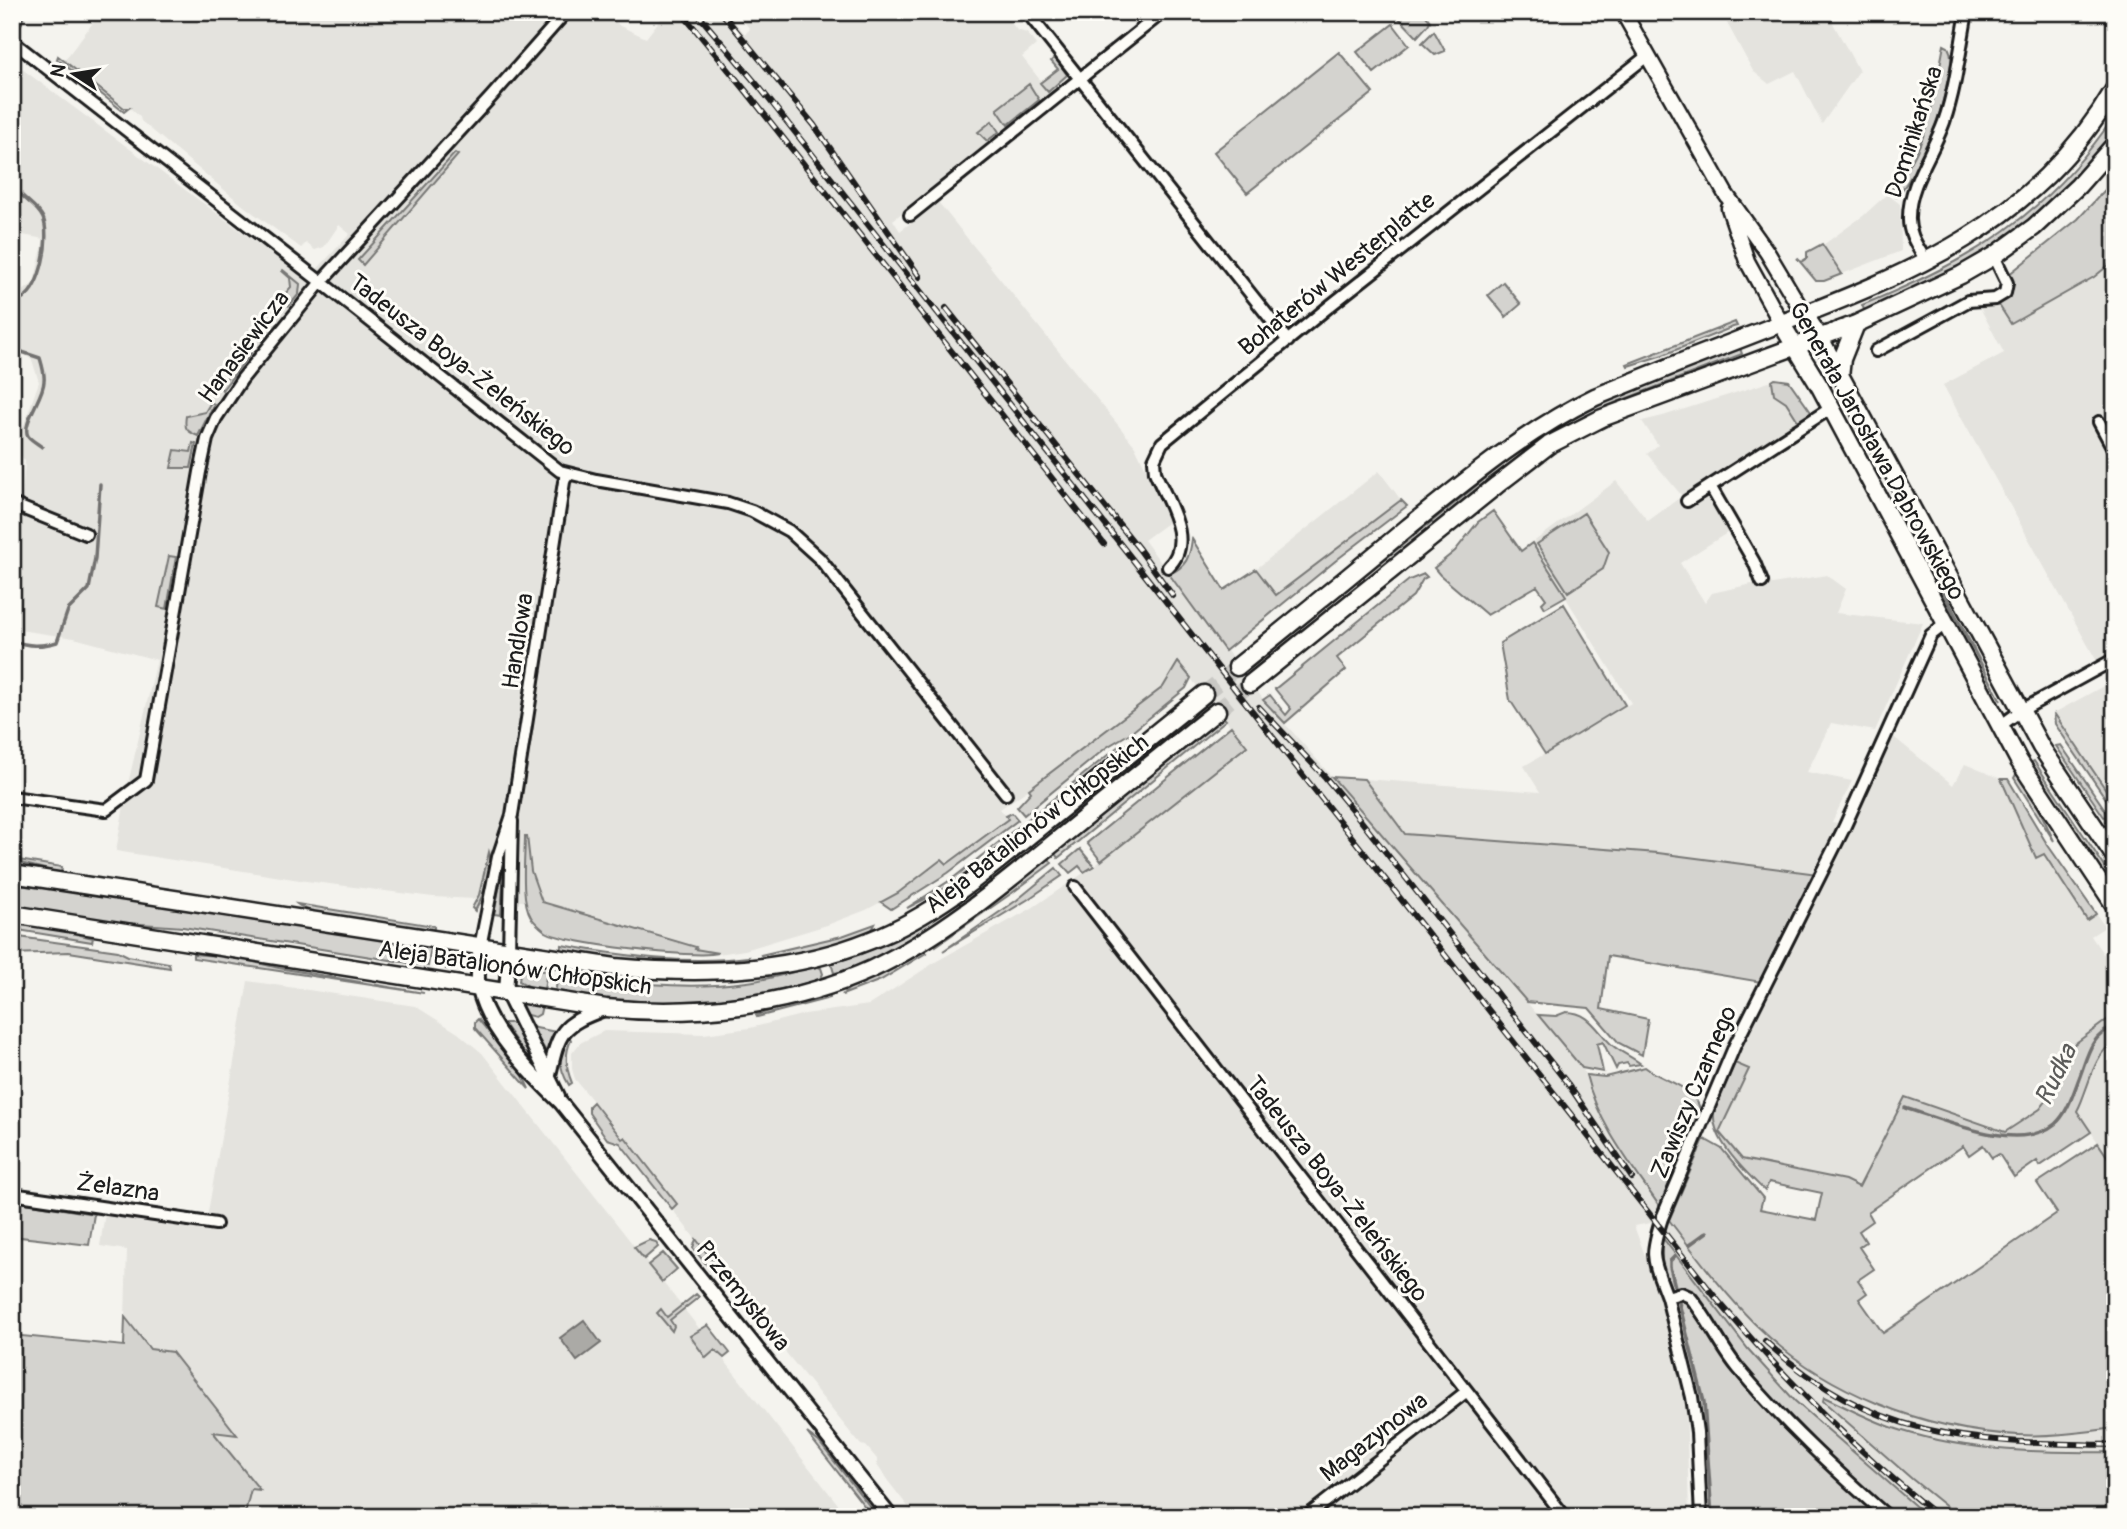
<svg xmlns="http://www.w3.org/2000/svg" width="2127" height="1529" font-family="Pangolin,sans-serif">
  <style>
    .built { fill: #e4e3de }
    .green { fill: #d4d3cf; stroke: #787876; stroke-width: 2 }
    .water { fill: #abaaa6; stroke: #72716f; stroke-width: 2 }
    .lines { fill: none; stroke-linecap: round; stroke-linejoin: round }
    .stream { stroke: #72716f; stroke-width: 3.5 }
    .primary-tunnel { stroke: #c9c8c4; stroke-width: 16; stroke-dasharray: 16 8; stroke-linecap: butt }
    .minor-casing { stroke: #1c1c1c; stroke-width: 16 }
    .tertiary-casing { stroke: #1c1c1c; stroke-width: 18 }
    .secondary-casing { stroke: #1c1c1c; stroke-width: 19 }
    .primary-casing { stroke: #1c1c1c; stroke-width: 21 }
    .minor { stroke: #fdfcf7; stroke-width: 10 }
    .tertiary { stroke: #fdfcf7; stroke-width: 12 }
    .secondary { stroke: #fdfcf7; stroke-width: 14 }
    .primary { stroke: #fdfcf7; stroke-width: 16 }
    .rail-casing { stroke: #1c1c1c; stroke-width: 6 }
    .rail { stroke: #fdfcf7; stroke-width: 3.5; stroke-dasharray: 10; stroke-linecap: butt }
    .labels { text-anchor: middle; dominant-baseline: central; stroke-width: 6; stroke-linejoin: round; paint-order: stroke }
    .street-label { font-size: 24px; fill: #1c1c1c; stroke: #fdfcf7 }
    .water-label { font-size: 26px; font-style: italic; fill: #5c5c5a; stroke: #fdfcf7 }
  </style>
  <rect width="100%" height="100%" fill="#f4f3ee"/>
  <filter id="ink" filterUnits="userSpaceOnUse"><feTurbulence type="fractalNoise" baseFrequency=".0143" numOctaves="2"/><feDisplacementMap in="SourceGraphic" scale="14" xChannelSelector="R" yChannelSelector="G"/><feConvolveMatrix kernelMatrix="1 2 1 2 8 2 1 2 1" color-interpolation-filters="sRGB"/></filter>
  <g filter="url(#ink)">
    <!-- built -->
    <path class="built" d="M101 12H605L620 26 646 38 663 16 660 12H726L745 34 750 29 736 12H1002L1017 30 1027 33 1036 45 1022 57 1051 94 893 220 900 231 938 202 1135 446 1170 521 1144 540 1275 715 1290 729 1497 966 1583 1070 1591 1095 1621 1150 1694 1253 1754 1323 1898 1412 1992 1433 2063 1435 2115 1428V1452L2022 1451 1932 1439 1877 1422 1824 1398 1823 1401 1912 1479 1959 1517H1928L1795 1401 1748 1349 1651 1223 1634 1226 1661 1298 1686 1393 1689 1517H916L888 1481 877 1465V1459L866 1446 861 1445 850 1432 721 1272 672 1209 677 1204 575 1079 572 1069V1053L580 1043 604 1031 704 1034 750 1028 805 1014 869 1005 937 961 1032 908 1094 866 1247 746 1177 662 1163 687 1038 783 1000 809 1009 819 947 865 942 859 898 893 866 910 827 925 745 950 718 954 695 949V947L542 902 433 897 306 881 116 851 127 788 157 660 74 638 12 629V540L21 514 25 461 18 453 19 439 39 382 32 360 12 346V299L34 283 44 239 12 233V66H18L307 280 350 234 339 225 324 247 315 250 306 243 301 248 245 207 141 121 140 117 130 108H124L64 61Z
      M1721 12H1827L1859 71 1822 124 1795 71 1769 84 1753 71Z
      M2115 179V803L2054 713 2109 683 1943 385 2004 353 1977 302H1997L2007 298 2050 243 2078 219Z
      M1887 194 1900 204 1901 251 1842 274 1823 245 1863 216Z
      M1772 381 1775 394 1786 402 1800 424 1705 494 1709 496 1730 531 1680 563 1705 603 1712 593 1770 580 1772 584 1827 575 1846 589 1836 613 1923 623 1875 731 1831 723 1807 772 1852 781 1832 822 1842 824 1818 874 1658 853 1405 834 1364 779 1540 792 1524 766 1631 703 1532 543 1616 481 1648 521 1682 496 1647 454 1658 445 1642 421 1663 416Z
      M1379 471 1401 500 1276 595 1256 569Z
      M1890 734 1953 785 1965 764 2001 779 2036 858 2044 854 2086 919 2096 914 2105 927 2091 936 2115 971V1014L2065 1051 2051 1096 2040 1109 2005 1132 1905 1097 1859 1187 1845 1180 1742 1159 1719 1132 1749 1070 1735 1063Z
      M248 981 415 1006 458 1033 482 1053 848 1517H244L251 1488 259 1489 212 1432 237 1434 150 1349 125 1317 127 1250 100 1246 105 1213 206 1224Z
      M2115 1041V1168L2077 1111 2086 1095 2091 1074 2107 1045Z"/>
    <!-- green -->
    <path class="green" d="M1406 12H1423L1430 21 1428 25 1417 37 1399 18Z
      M1393 24 1409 45 1374 73 1357 52Z
      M1434 31 1445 51 1435 55 1422 43Z
      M1944 45 1948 47C1954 57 1950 67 1948 78 1940 123 1924 161 1897 197L1889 192C1929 150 1933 100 1944 45Z
      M1339 52 1373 93 1247 193 1214 152Z
      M58 56 124 108H129L124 112 57 59Z
      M1055 57 1067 75 1048 92 1040 83 1058 69 1051 61Z
      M1029 84 1039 100 1008 125 997 109Z
      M2115 115C2115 136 2102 145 2089 160 2027 236 1952 272 1865 312L1862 305C1972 260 2047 216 2115 115Z
      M992 121 999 132 987 141 978 132Z
      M455 153 458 155 363 265 358 260Z
      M2115 179V260L2094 277 2011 324 1997 302 2007 298 2008 275 2078 219Z
      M1822 244 1842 274 1824 281H1816L1797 258 1801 262 1807 258V252Z
      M283 270 300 284 299 294 289 306 286 303 289 299 284 295 291 287 290 278 282 271Z
      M1503 282 1521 304 1506 317 1488 295Z
      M1735 322 1737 326 1733 327 1663 355 1628 366 1627 364Z
      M1740 348 1742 354 1617 402 1581 418 1536 444 1490 478 1245 677 1243 673 1532 441 1585 410Z
      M247 350 251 353 222 390 220 386Z
      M1775 379 1789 381 1813 415 1800 424 1786 402 1774 394 1772 381Z
      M1832 390 1901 520 1931 567 2001 701 1929 569 1899 522 1829 391Z
      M211 402 214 404 198 436C186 431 184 429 186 416L205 412Z
      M193 443 196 444 191 468H171L175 450 191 452Z
      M1401 500 1407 506 1339 558 1225 651 1169 574C1186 567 1190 557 1192 539L1224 590 1256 569 1276 595Z
      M1493 511 1521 551 1532 543 1566 596 1545 608 1542 603 1546 599 1537 586 1487 615 1440 575 1434 568 1455 551 1478 522Z
      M1584 513 1609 552 1603 569 1568 592 1537 544Z
      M169 556 176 557 167 609 158 607Z
      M1424 574 1427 577 1423 579 1413 596 1337 658 1346 670 1285 723 1263 700 1270 695 1286 715 1291 709 1275 689 1409 580Z
      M1564 604 1625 705 1545 754 1510 700 1500 643Z
      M1178 662 1191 678 1186 688 1132 732 1107 747 1024 815 1017 807 1031 792 1029 789 1163 687Z
      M1209 700 1212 704 1044 840 1041 837Z
      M2054 713 2115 803V812L2055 724Z
      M1222 716 1226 720 1058 858 1054 852Z
      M1231 726 1247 746 1101 861 1087 843Z
      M1128 745 1031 824 1027 820 1119 746Z
      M2061 745 2108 814 2111 816 2104 817 2056 746Z
      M2034 761 2115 882V893L2030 763Z
      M2018 771 2035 800 2054 841 2014 778Z
      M1332 777 1364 779 1405 834 1658 853 1818 874 1761 982 1608 956 1601 1009 1648 1019 1642 1055 1619 1043 1589 1008 1527 1002Z
      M2001 779H2008L2047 844 2096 914 2087 920 2044 854 2036 858Z
      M1012 813 1018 820 948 873 891 909 881 902 898 893 942 859 947 864 1008 819 1006 816Z
      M1022 824 1025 829 953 885 907 908 952 879Z
      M525 836H527L531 871 542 902 696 947 695 949 718 953C697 959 566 944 546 932 541 928 534 922 531 917 520 899 525 857 525 836Z
      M1035 841 1038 845C985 886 934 928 874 958 862 964 847 972 834 973L831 963C911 943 973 891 1035 841Z
      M1080 849 1094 866 1084 872 1079 866 1070 873 1062 864Z
      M489 852C494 869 483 896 475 911L472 908 479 895Z
      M1048 857 1052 863 1012 893 936 946 935 943 997 899Z
      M12 859 62 867 61 873 12 861Z
      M504 868 501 915 494 914 503 869Z
      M1056 868 1062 876 1027 900 943 951 1017 900Z
      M12 885 66 889 431 947 428 966 183 927 113 922 12 907Z
      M297 904 434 926V929C405 926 315 919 297 904Z
      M12 922 60 930 93 938 92 942 12 929Z
      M875 924 871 932 838 944 764 960 761 955 842 936Z
      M12 936 118 951 128 956 169 963 170 968 69 952 12 954Z
      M562 945C623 956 687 965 748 957L742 963C681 966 622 961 561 952Z
      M448 952 463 961V965L446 969Z
      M921 952 926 953 881 980 842 995 854 984Z
      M193 954 233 957 279 968 424 993 193 958Z
      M816 966 821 968 823 974 820 979 815 981C758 996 701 1005 642 1003 613 1002 584 997 555 992L559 973C621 982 684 991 747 982 770 979 793 972 816 966Z
      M529 970 547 971 544 990 530 987 519 981 520 973Z
      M830 993V998L757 1017 756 1015Z
      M523 1002 542 1005 540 1014 535 1017 523 1014 520 1008Z
      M1566 1012C1590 1012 1596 1030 1612 1045 1620 1052 1632 1057 1641 1064L1629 1066 1627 1063 1618 1065 1616 1069 1603 1042 1597 1044 1603 1072 1582 1068 1538 1015 1556 1016Z
      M2115 1014V1041C2092 1055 2089 1089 2077 1111L2091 1132 2040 1166 2037 1161 2014 1177 1999 1154 1992 1158 1983 1145 1969 1155 1963 1146 1868 1212 1873 1221 1859 1231 1866 1242 1859 1247 1874 1269 1858 1280 1867 1293 1859 1299 1883 1333 2057 1213 2037 1183 2098 1143 2115 1168V1428C2083 1432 2051 1437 2019 1435 1924 1431 1822 1391 1754 1323 1723 1292 1696 1255 1669 1220L1704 1139 1722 1149 1763 1198 1760 1209 1816 1220 1822 1193 1769 1182 1765 1191C1747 1173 1712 1141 1714 1114 1715 1101 1730 1076 1735 1063L1749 1069 1719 1132 1742 1159 1845 1180 1859 1187 1905 1097 2005 1132 2040 1109 2050 1096 2065 1051Z
      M478 1019 521 1071 529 1089 475 1028V1022Z
      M503 1023H513L544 1076 542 1078Z
      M531 1027 556 1032 548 1053H547Z
      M568 1034 571 1040C564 1055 566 1069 572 1083L569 1085C557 1065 559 1054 568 1034Z
      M1645 1067C1663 1082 1694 1085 1700 1109L1660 1207C1632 1166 1598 1124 1586 1075L1605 1077Z
      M593 1102 622 1139 625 1137 677 1204 672 1209 620 1143 607 1139 589 1113V1106Z
      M13 1201 94 1214 89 1245 12 1236Z
      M1662 1237 1748 1349 1795 1401 1928 1517H1895L1872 1498 1785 1413 1727 1348 1680 1289 1670 1291 1662 1266Z
      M696 1239 721 1272 713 1273 693 1248Z
      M649 1240 656 1242 658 1247 644 1259 634 1247Z
      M663 1253 677 1269 662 1282 648 1265Z
      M696 1294 699 1297 670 1320 674 1326 672 1331 657 1313 661 1309 667 1317Z
      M1685 1300 1722 1354 1780 1425 1881 1517H1706L1702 1443 1696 1388 1673 1302Z
      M125 1317 150 1349 172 1352 237 1435 213 1432 260 1490 251 1489 244 1517H12V1448L15 1437 12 1435V1335L124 1346Z
      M708 1325 730 1353 724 1358 715 1350 706 1358 690 1336Z
      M1824 1397C1850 1409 1875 1423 1903 1431 1971 1452 2044 1453 2115 1452V1517H1959L1912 1479 1823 1401Z
      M807 1433 819 1442 878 1517H873Z"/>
    <!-- water -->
    <path class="water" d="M584 1320 601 1343 577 1361 560 1338Z"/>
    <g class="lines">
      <!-- stream -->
      <path class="stream" d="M21 23 24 12
        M12 181C19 199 36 203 43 218 51 236 41 289 23 298L12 296
        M12 345 22 352 40 358C42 365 45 374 44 381 44 396 21 424 28 436 31 440 38 444 42 447
        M12 641C29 646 40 647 57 642L68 610 89 589 95 558 100 484
        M1905 1108C1944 1120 2018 1154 2055 1124 2068 1113 2074 1091 2080 1076 2089 1051 2090 1038 2115 1025
        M1689 1245 1707 1232
        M1675 1256 1670 1261V1267L1704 1402 1712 1517"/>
      <!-- primary-tunnel -->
      <path class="primary-tunnel" d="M1204 694 1237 667
        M1217 711 1250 684"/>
      <!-- minor casing -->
      <g class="minor-casing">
        <path id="minor" d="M1027 12 1288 341
          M12 41 321 282 560 471 596 480 728 503 752 511 789 531 820 559 1006 794
          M910 215 1163 12
          M1926 261C1918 247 1908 234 1909 217 1909 184 1933 153 1944 122 1956 87 1960 49 1967 12
          M1876 351 1968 301 1995 299 2005 293 2007 283 1994 256
          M2099 422 2115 452
          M1710 486 1754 562 1762 582
          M1687 501 1831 408
          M12 504 86 534
          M1168 567C1196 541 1166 500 1155 472L1154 460 1162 443 1331 305 1647 56
          M2000 726 2022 710 2115 659
          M12 797 106 810 146 780 200 472 207 439 216 418 242 379 321 282 491 97 566 12
          M1075 887 1565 1517
          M480 947 498 857 512 815 564 482 567 474
          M509 951 512 821
          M12 1194 216 1224
          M1667 1297 1692 1397 1697 1432 1701 1517
          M1306 1517 1467 1391
          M1888 1517C1835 1470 1783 1422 1738 1368 1720 1346 1708 1318 1690 1297L1681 1293 1667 1297C1653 1259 1649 1258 1662 1218L1735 1045 1844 828 1931 635 1945 624"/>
      </g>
      <!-- tertiary casing -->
      <g class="tertiary-casing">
        <path id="tertiary" d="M480 947C479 961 476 977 479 990 488 1030 532 1075 561 1103L891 1517
          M509 951 506 991 558 1096
          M549 1075C559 1031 561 1025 604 1009"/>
      </g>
      <!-- secondary casing -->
      <g class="secondary-casing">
        <path id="secondary" d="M1623 12 1725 193 1767 252 1804 314
          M1729 208 1747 261 1781 323"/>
      </g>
      <!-- primary casing -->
      <g class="primary-casing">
        <path id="primary" d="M1804 314 1820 338 2041 747 2115 857
          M1781 323 1820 387 2019 761 2115 906
          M1840 377 1842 359 1856 324
          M1237 667C1294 621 1351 575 1407 528 1468 479 1525 431 1595 397 1653 373 1711 350 1769 328 1909 274 2035 225 2115 88
          M1250 684 1497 485 1549 445 1602 418 1856 324 1961 275 1994 256 2034 227 2078 186 2115 144
          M12 874 615 967C702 975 789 973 871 940 938 914 992 866 1047 821 1099 779 1151 737 1204 694
          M12 914 606 1008C694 1017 790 1006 872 969 940 937 998 889 1055 842 1109 798 1163 754 1217 711"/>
      </g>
      <!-- minor -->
      <use href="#minor" class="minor"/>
      <!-- tertiary -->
      <use href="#tertiary" class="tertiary"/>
      <!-- secondary -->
      <use href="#secondary" class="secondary"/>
      <!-- primary -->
      <use href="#primary" class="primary"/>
      <!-- rail casing -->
      <g class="rail-casing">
        <path id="rail" d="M681 12 746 91 1104 544
          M696 12 760 88 1720 1303C1787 1381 1859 1453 1939 1517
          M721 12 814 125 920 277
          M946 308 1139 549 1173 596
          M1259 707 1325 777 1354 812 1568 1084 1632 1178
          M1765 1341C1876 1442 1973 1442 2115 1445"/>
      </g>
      <!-- rail -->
      <use href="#rail" class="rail"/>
    </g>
  </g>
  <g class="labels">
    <!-- street labels -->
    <g class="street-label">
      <text transform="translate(1914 132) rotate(-72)">Dominikańska</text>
      <text transform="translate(1337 274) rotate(-39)">Bohaterów Westerplatte</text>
      <text transform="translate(244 347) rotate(-53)">Hanasiewicza</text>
      <text transform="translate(462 365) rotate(38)">Tadeusza Boya-Żeleńskiego</text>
      <text transform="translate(1877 451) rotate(61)">Generała Jarosława Dąbrowskiego</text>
      <text transform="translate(518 641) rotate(-81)">Handlowa</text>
      <text transform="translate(1037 824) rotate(-38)">Aleja Batalionów Chłopskich</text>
      <text transform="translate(515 968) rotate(8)">Aleja Batalionów Chłopskich</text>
      <text transform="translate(1694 1092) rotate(-67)">Zawiszy Czarnego</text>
      <text transform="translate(118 1188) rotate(8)">Żelazna</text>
      <text transform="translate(1337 1189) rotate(52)">Tadeusza Boya-Żeleńskiego</text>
      <text transform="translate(743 1296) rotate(51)">Przemysłowa</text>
      <text transform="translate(1374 1437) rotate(-38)">Magazynowa</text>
    </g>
    <!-- water labels -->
    <g class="water-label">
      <text transform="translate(2056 1075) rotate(-64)">Rudka</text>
    </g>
  </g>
  <!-- margin -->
  <rect width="2127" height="1529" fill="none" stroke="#fdfcf7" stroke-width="42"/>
  <rect x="21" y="21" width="2085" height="1487" fill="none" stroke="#1c1c1c" stroke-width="2.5" filter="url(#ink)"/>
  <!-- north arrow -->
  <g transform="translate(74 74) rotate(282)" stroke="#fdfcf7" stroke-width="5" paint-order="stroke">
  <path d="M0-5L12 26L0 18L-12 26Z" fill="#1c1c1c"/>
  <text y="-10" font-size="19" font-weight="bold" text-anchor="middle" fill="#1c1c1c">N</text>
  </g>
</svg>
